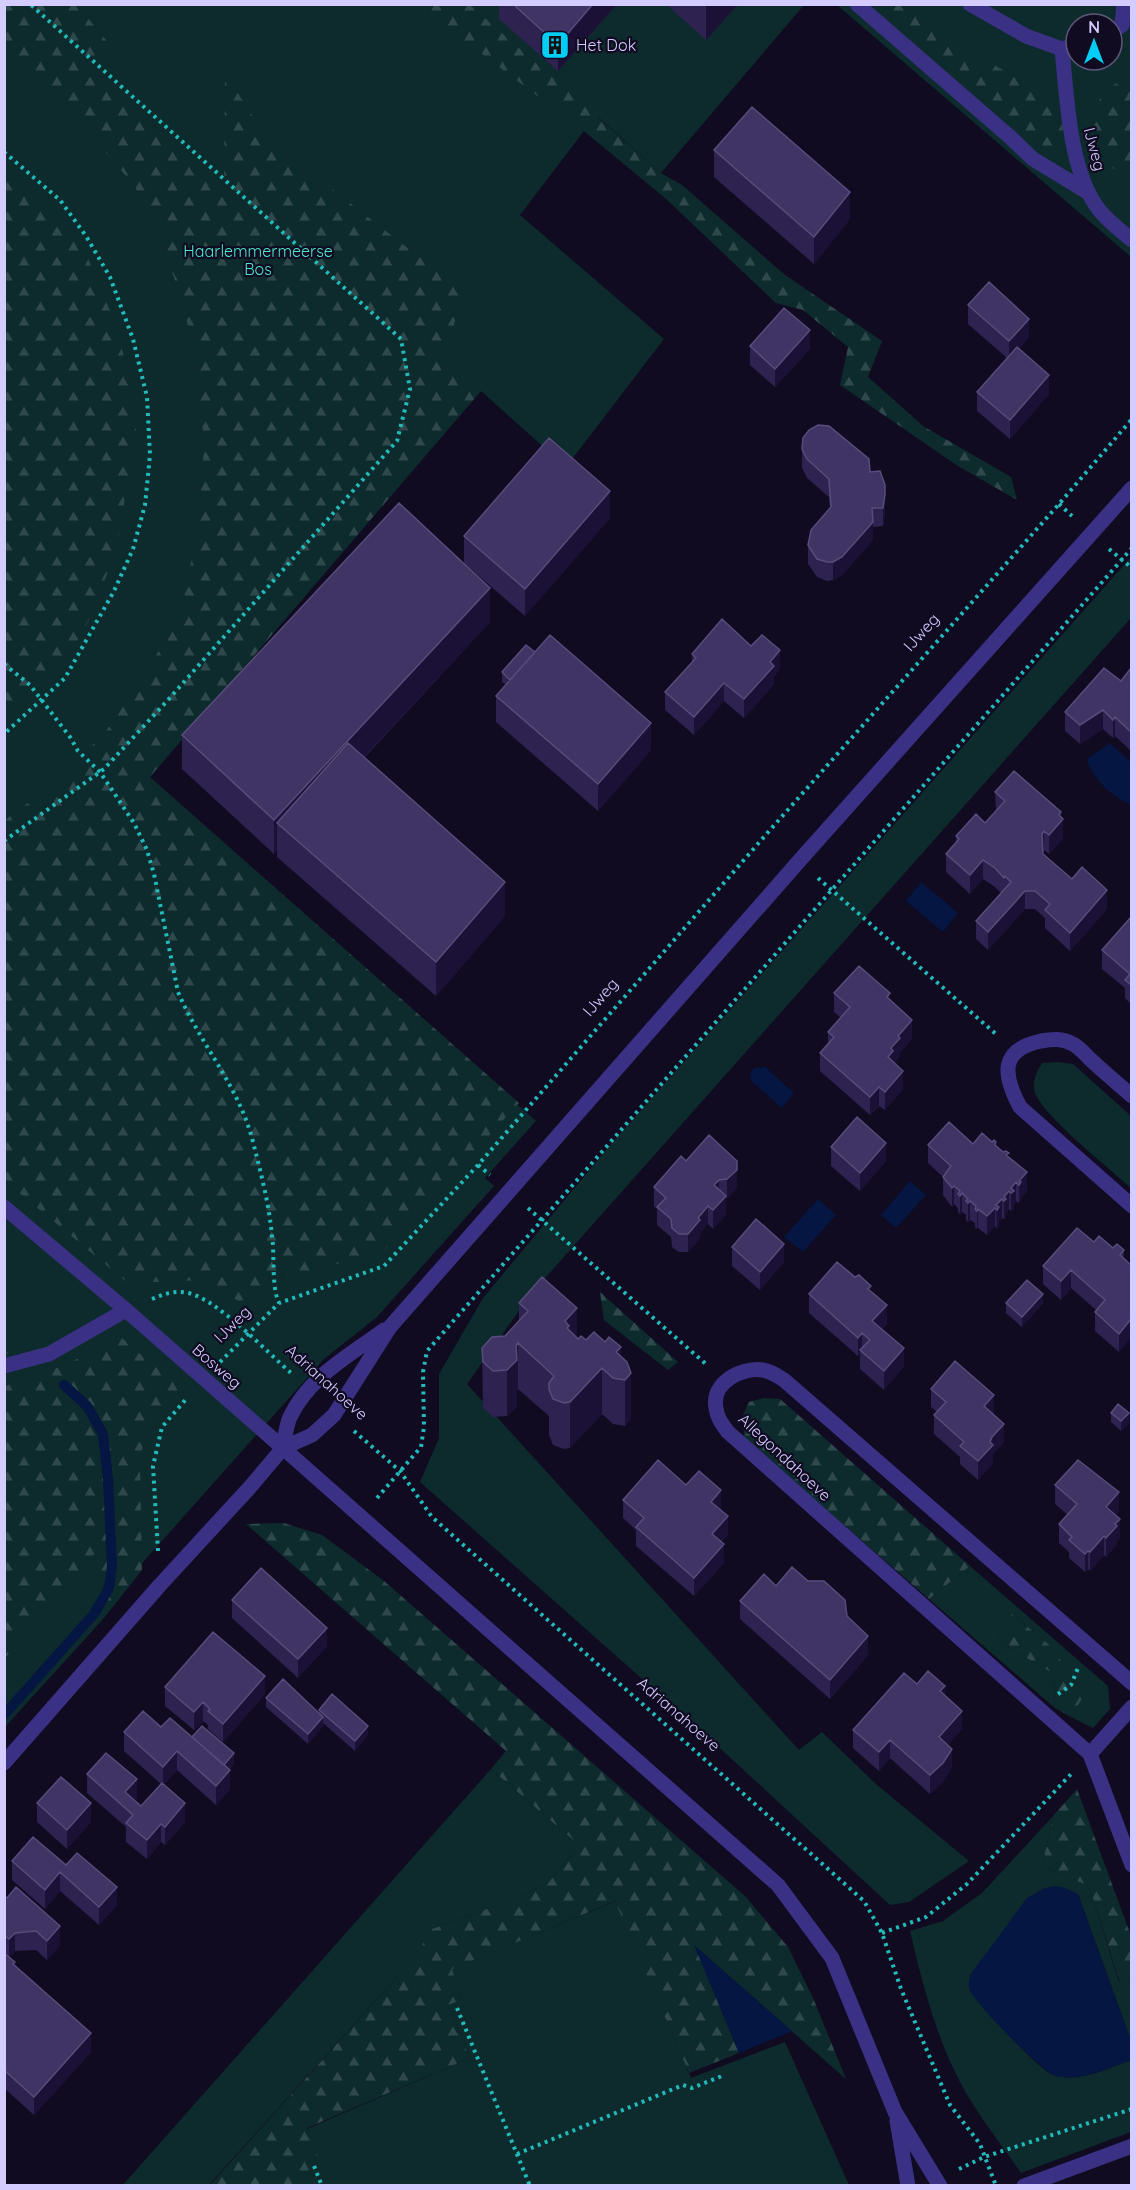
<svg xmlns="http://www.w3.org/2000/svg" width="1136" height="2190" font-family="Quicksand,sans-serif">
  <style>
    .green { fill: #0d2b2c; fill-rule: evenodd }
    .forest { fill: url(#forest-firs) }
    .water { fill: #041641 }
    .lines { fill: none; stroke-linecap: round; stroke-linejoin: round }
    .stream { stroke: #041641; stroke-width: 10 }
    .path { stroke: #22bbbc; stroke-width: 4; stroke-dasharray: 3 4.5; stroke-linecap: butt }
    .service { stroke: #3a3185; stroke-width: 15 }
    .minor { stroke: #3a3185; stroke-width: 15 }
    .tertiary { stroke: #3a3185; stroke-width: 15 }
    .wall { fill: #2e2251 }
    .shaded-wall { fill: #1b1136 }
    .building { fill: #403464; stroke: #574c7c; stroke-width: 1.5 }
    .labels { text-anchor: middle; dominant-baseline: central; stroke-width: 4.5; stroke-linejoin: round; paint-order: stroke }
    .poi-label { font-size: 16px; fill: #d4cbff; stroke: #100b21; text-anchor: start }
    .street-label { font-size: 16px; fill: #d4cbff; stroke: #100b21 }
    .park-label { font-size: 16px; fill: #4ceacd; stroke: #100b21 }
  </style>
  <defs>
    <pattern id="forest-firs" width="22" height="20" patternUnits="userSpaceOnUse" patternTransform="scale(1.5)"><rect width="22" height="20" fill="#0d2b2c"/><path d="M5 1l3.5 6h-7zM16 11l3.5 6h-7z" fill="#2f484c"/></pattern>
  </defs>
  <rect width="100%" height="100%" fill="#100b21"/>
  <!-- green -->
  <path class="green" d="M5 5H804L661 173 598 117 584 131 520 215 664 339 566 467 481 391 146 777 536 1121 485 1178 494 1186 377 1317 324 1359 104 1606V1618L5 1727Z
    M837 5H1131V257ZM1076 24H1112V60H1076Z
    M1131 557V618L531 1294 467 1384 799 1750 822 1732 877 1785 969 1861 909 1902 890 1905 710 1739 420 1482 439 1438V1374L483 1298 612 1143Z
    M1057 1062 1073 1064 1131 1116V1188C1112 1170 1037 1112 1034 1089 1033 1079 1037 1071 1042 1063Z
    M970 1566 1108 1686 1110 1709 1093 1728 1071 1717 1083 1697 1053 1648 1012 1614 996 1640 1054 1674 1055 1708 929 1599Z
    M491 1769 579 1845 549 1882 522 1896 432 1929 414 1958 209 2185 122 2186Z
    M1053 1816 1042 1866 1089 1886 1119 1982 1131 1979V2041L1078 1894 969 1989C980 2005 1039 2072 1056 2076 1082 2082 1108 2068 1131 2060V2132L1021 2173C1001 2144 978 2115 961 2084 936 2037 922 1982 910 1931L943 1921 982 1893Z
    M616 1901 691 2078 785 2042 849 2185 315 2186 306 2163 318 2156 307 2129 470 2058 448 2005 461 1999 451 1969Z"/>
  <!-- forest -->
  <path class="forest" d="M4 5H77L111 46 87 65 224 188 225 73 266 137 461 290 447 360 481 391 150 777 519 1103 384 1251 289 1277 240 1302 206 1280 128 1283 5 1181V820L60 779 106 731 151 665 182 607 199 523 204 445 198 371 183 304 168 260 157 217 126 176 75 115 5 50Z
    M417 5H470L661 173 682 185 785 275 882 341 868 377 923 426 1011 477 1017 500 958 466 840 385 848 347 803 310 776 303 665 198 584 131Z
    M881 5H911L974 54 1003 70 1052 91 1063 128 1060 144 1045 148Z
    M1126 78H1131V174L1122 173 1100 162C1094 138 1087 106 1109 88 1114 84 1121 82 1126 78Z
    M5 164 51 205 88 258 117 328 128 375 136 430 116 552 88 621 70 655 33 698 5 721Z
    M600 1292 678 1362 668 1370 604 1320Z
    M4 1331H5L23 1350 5 1354Z
    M122 1338 182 1390 155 1417 145 1434 140 1461 142 1570 104 1618 100 1547 5 1658V1386C46 1375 83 1356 122 1338Z
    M764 1398 780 1399 970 1566 929 1599 744 1438 743 1415 749 1402Z
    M284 1523 322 1535 384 1581 746 1897 788 1947 813 1998 846 2079 695 1946 739 2053 689 2073 615 1901 452 1969 461 2000 448 2005 470 2058 307 2128 318 2156 306 2163 315 2185 209 2186 414 1958 432 1929 522 1896 549 1882 579 1845 491 1769 506 1751 246 1524Z
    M1012 1614 1053 1648 1083 1697 1071 1717 1055 1708 1054 1674 996 1640Z
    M1077 1789 1131 1936V1979L1120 1983 1089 1886 1042 1866 1053 1816Z"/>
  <!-- water -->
  <path class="water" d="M1110 743 1131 762V805C1114 798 1091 778 1087 759Z
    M921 882 958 913 943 932 906 901Z
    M764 1066 794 1093 782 1108 751 1081 750 1073C753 1068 757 1066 762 1068Z
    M910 1181 926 1195 896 1228 881 1215Z
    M818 1199 836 1215 803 1252 784 1237Z
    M1055 1886 1065 1888 1078 1894 1131 2041V2060C1108 2068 1081 2082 1056 2076 1043 2073 972 2001 969 1988 968 1985 970 1978 970 1975L1027 1898 1045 1888Z
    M694 1945 792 2031 739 2053Z"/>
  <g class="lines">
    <!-- stream -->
    <path class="stream" d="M4 1715 94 1614 109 1588 112 1566 108 1479 103 1434 87 1406 64 1385"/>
    <!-- path -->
    <path class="path" d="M4 152 60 200 86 236 110 277 133 339 147 397 150 455 145 505 133 549 114 591 65 678 4 734
      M1059 504 1072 516
      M1109 549 1132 568
      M4 664 30 685 70 737 78 751 100 772 134 823 147 850 154 874 178 992C200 1044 239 1086 253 1142 261 1173 269 1204 272 1236 275 1256 271 1286 279 1303
      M4 841 104 769 168 700 397 441 410 389 401 339 30 4
      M818 878 997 1035
      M478 1165 490 1175
      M528 1208 707 1365
      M152 1299C164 1294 175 1290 188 1293 217 1299 267 1352 291 1373
      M220 1362 279 1303 384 1266 478 1165 770 830 1059 504 1132 419
      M354 1431 400 1471 432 1517 864 1901 882 1933 901 1989 950 2105 980 2144 996 2186
      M377 1498 421 1447 424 1427 423 1372 427 1351 1132 548
      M158 1551 153 1466 162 1427 187 1398
      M1058 1694 1071 1685 1078 1668
      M882 1933 926 1917 967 1884 1072 1773
      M457 2008 530 2186
      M517 2154 683 2085 692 2088 722 2076
      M314 2166 322 2186
      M959 2169 984 2157 1132 2109"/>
    <!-- service -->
    <path class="service" d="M857 4 1010 137 1033 159 1089 193
      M970 4 1026 36 1062 49 1076 45
      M1112 32 1122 25 1124 4
      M1062 49C1067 97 1069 173 1100 211 1109 222 1121 231 1132 240
      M4 1366 49 1354 126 1310"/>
    <!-- minor -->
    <path class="minor" d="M1132 1096C1118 1084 1104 1072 1090 1059 1085 1054 1079 1047 1073 1044 1062 1038 1052 1039 1041 1041 999 1050 1003 1075 1020 1107L1132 1206
      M4 1207 126 1310 283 1448 251 1486 160 1585 4 1763
      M1132 1683 784 1380C778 1376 770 1371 763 1370 742 1367 711 1382 716 1408 717 1418 722 1424 728 1432L1090 1754 1132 1865
      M1090 1754 1132 1707
      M1024 2186 1132 2146"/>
    <!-- tertiary -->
    <path class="tertiary" d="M283 1448 312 1435 334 1415 390 1327 800 860 1132 488
      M283 1448 778 1885 832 1958 895 2112 940 2186
      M283 1448C285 1438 286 1426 290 1417 309 1377 350 1355 384 1330
      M897 2121 908 2186"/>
  </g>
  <!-- wall -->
  <path class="wall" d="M499 4H617L558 71 499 19Z
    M668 4H738L706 40 668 6Z
    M714 150 850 219 814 264 714 177Z
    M968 305 1029 337 1019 349 1049 394 1010 439 977 411V392L1007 358 968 324Z
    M750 346 810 349 775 387 750 365Z
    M802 449 870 472 885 512 883 526 873 527V540L842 575 833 580 827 581 817 577 808 564V545L830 508 829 497 807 478 802 468Z
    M610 518 525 616 464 563V536Z
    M490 622 364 758 505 916 436 996 277 857V850L274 854 182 769V735Z
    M751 646 780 669 774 676V684L744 718 724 701 694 735 665 710V692L692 662V654Z
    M1131 668V751L1115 736 1113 738 1103 729 1080 744 1065 731V712L1121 681Z
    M502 672 651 750 598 811 496 722V696L506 685 502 682Z
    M995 792 1061 817 1063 838 1049 854 1044 850 1043 851V854L1107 909 1070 951 1045 928V918L1035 909H1025L988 950 976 939V921L1001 893 995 887 983 879 970 894 946 872V854L956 842V836L985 823 996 812Z
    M1131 917V1004L1125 998V988L1102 969V950Z
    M834 993 890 1001 912 1039 900 1052V1056L894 1063 903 1089 885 1110 879 1106 870 1115 820 1071V1053L828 1044V1032L841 1018 834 1012Z
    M973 1144 996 1146 1009 1157 1027 1191 1021 1197V1200L1019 1203 1016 1201 1014 1204V1209L1011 1211 1009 1209 1006 1212V1217L1004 1219 1002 1218 999 1221V1225L997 1228 995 1226 987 1235 978 1228 977 1229 975 1227V1223L970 1220 968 1222 966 1220V1215L962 1212 960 1214 958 1212V1208L954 1204 952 1207 943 1195V1177L928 1163V1145Z
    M831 1147 886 1161 860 1191 831 1166Z
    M686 1161 737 1179V1188L727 1198H726V1214L713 1229 708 1224 700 1233V1238L688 1252H679L672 1247 671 1237 657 1225V1209L654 1206V1187Z
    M1094 1242 1124 1250 1119 1352 1095 1331V1312L1096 1310 1071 1288 1061 1300 1043 1284V1266Z
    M732 1247 784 1262 760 1290 732 1266Z
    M871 1292 887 1324 882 1329 904 1366 884 1390 860 1369V1353L858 1356 809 1313V1294Z
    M519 1303 578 1339 586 1340 621 1356 627 1362 631 1419 625 1426 613 1424 602 1414 570 1448 564 1449 553 1445 549 1435V1416L518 1389 517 1391V1406L507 1416 493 1417 483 1408 482 1348 505 1336 519 1321Z
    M1006 1303H1043L1022 1327 1006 1313Z
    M931 1389 994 1413 993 1415 1004 1442 993 1454V1463L978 1480 960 1464V1457L934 1434V1415L937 1412 931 1407Z
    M1111 1413 1129 1423 1121 1431 1111 1422Z
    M686 1485 721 1509 720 1510 728 1535 721 1542 724 1563 694 1596 636 1546V1530L623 1518V1500Z
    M1055 1485 1119 1511 1115 1515 1120 1538 1117 1540V1544L1106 1557 1104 1555 1090 1571 1088 1569 1085 1572 1069 1558V1552L1059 1543V1524L1068 1515 1055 1504Z
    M776 1586 847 1616 868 1655 830 1699 740 1619V1601Z
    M232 1600 327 1646 298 1678 232 1618Z
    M917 1684 945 1695 962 1729 948 1745 952 1767 943 1782 930 1794 890 1758 879 1771 853 1748V1730Z
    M165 1687 265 1694 223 1742 208 1729V1725L203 1721 194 1730 165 1706Z
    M266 1698 319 1713V1710L368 1735 355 1751 323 1723V1726L308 1744 266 1707Z
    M161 1727 192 1737 234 1763 229 1770 230 1789 216 1805 177 1770 164 1784 185 1822 165 1845 161 1842 147 1859 126 1842V1827L87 1793V1774L137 1798 134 1800 141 1806 161 1784 124 1751V1732Z
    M37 1803 91 1822 67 1849 37 1822Z
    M12 1861 66 1865 117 1905 99 1925 60 1891 45 1909 12 1880Z
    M4 1896 60 1945 47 1960 36 1950 15 1951 9 1957 15 1965 91 2052 34 2115 4 2088Z"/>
  <!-- shaded-wall -->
  <path class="shaded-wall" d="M593 4H617L558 71V45Z
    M706 4H738L706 40Z
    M850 192V219L814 264V237Z
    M1029 319V337L1009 360V341Z
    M810 330V349L775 387V369Z
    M1049 375V394L1010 439V420Z
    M610 491V518L525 616V589Z
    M885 494V512L883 526V508Z
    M873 522V540L842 575 833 580V562Z
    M490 588V622L291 835 277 823V850L274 854V820Z
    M780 650V669L774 676V684L744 718V699L770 662Z
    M724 683V701L694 735V717Z
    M1103 710V729L1080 744V725Z
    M1115 717V736L1113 738V720Z
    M651 723V750L598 811V784Z
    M1061 812V822L1063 819V838L1049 854V835L1059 815Z
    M1044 831V850L1042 852V834Z
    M983 860V879L970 894V875Z
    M505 882V916L436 996V962Z
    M1107 890V909L1070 951V933Z
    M1025 891V909L988 950V932Z
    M912 1020V1039L900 1052V1056L893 1064 888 1057 891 1048 898 1036Z
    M903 1071V1089L885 1110V1092Z
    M879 1087V1106L870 1115V1097Z
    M886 1143V1161L860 1191V1173Z
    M737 1161V1188L727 1198V1179Z
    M1027 1172V1191L1021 1197V1200L1019 1203V1181Z
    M719 1180V1198L714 1185Z
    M1016 1182V1201L1014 1204V1209L1011 1211V1188Z
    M954 1186V1204L952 1207V1188Z
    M1009 1191V1209L1006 1212V1217L1004 1219V1197Z
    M962 1193V1212L960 1214V1196Z
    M726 1196V1214L713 1229V1210Z
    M1002 1199V1218L999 1221V1225L997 1228 996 1205Z
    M970 1201V1220L968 1222V1203Z
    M708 1206V1224L700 1233V1238L688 1252V1234L698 1218Z
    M995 1208V1226L987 1235V1216Z
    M978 1209V1228L977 1229V1211Z
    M784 1244V1262L760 1290V1272Z
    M1071 1270V1288L1061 1300V1281Z
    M1043 1294V1303L1022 1327V1317Z
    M887 1305V1324L872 1340V1321Z
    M1131 1305V1338L1119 1352V1334Z
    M577 1308V1354L565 1321Z
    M862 1333V1351L860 1350V1353L858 1356V1338Z
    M518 1343V1389L517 1391V1406L507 1416V1370L516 1346Z
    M621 1347V1380L616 1352Z
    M904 1348V1366L884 1390V1371Z
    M602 1368V1414L570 1448V1402Z
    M631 1373V1419L625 1426V1380Z
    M994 1395V1413L984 1425V1406Z
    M1129 1413V1423L1121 1431V1421Z
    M1004 1424V1442L993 1454V1463L978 1480V1461L990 1442 992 1437Z
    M721 1490V1509L711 1520V1502Z
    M1119 1492V1511L1106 1526V1507Z
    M728 1516V1535L712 1553V1534Z
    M1120 1519V1538L1117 1540V1544L1106 1557V1538L1115 1524Z
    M1104 1536V1555L1090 1571V1552Z
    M724 1544V1563L694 1596V1578Z
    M1088 1551V1569L1085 1572V1554Z
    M327 1628V1646L298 1678V1659Z
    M868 1636V1655L830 1699V1680Z
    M265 1676V1694L223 1742V1724Z
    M945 1686V1704L940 1691Z
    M203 1702V1721L194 1730V1712Z
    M962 1711V1729L939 1756V1737Z
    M323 1717V1726L308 1744V1734Z
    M368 1726V1735L355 1751V1741Z
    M890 1740V1758L879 1771V1752Z
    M952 1749V1767L943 1782 930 1794V1775Z
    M177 1751V1770L163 1785V1767Z
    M234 1753V1763L221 1778V1768Z
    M230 1770V1789L216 1805V1786Z
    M137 1779V1798L127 1809 125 1792Z
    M91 1803V1822L67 1849V1830Z
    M185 1803V1822L165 1845V1827Z
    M161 1824V1842L147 1859V1840Z
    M60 1872V1891L45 1909V1890Z
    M117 1887V1905L99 1925V1907Z
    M60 1926V1945L47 1960V1941Z
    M15 1933V1951L9 1957V1939Z
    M91 2033V2052L34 2115V2097Z"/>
  <!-- building -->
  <path class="building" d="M513 4H593L558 45Z
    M752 107 850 192 814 237 714 150Z
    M989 282 1029 319 1009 341 968 305Z
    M784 308 810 330 775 369 750 346Z
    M1017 347 1049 375 1010 420 977 392Z
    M818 425 829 426 869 459 870 472 880 471 885 485V494L883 508H872L873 522 842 557 833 562H827L817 559 808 545 811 530 831 507 829 479 807 459 802 449 803 438 809 430Z
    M549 438 610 491 525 589 464 536Z
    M399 503 490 588 274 820 182 735Z
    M722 619 751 646 762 635 780 650 770 662 774 666 744 699 724 683 694 717 665 692 696 658 692 654Z
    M550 635 651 723 598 784 496 696Z
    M526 645 535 652 510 680 502 672Z
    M1104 668 1121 681 1131 668V732L1115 717 1113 720 1103 710 1080 725 1065 712Z
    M348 743 505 882 436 962 277 823Z
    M1014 771 1061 812 1059 815 1063 819 1049 835 1044 831 1042 834 1043 854 1072 879 1082 867 1107 890 1070 933 1045 910 1050 904 1035 891H1025L988 932 976 921 1011 882 1005 876 1004 878 995 868 983 860 970 875 946 854 959 839 956 836 976 814 985 823 1005 801 995 792Z
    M1131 917V985L1125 980 1130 974 1102 950Z
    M859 966 890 993 887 997 912 1020 898 1036 900 1038 891 1048 893 1051 888 1057 903 1071 885 1092 879 1087 870 1097 820 1053 834 1037 828 1032 850 1007 834 993Z
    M857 1117 886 1143 860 1173 831 1147Z
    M949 1122 973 1144 982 1133 992 1142 994 1140 996 1142 995 1145 1003 1152 1006 1151 1009 1153 1006 1155 1027 1172 1019 1181 1021 1182 1019 1185 1016 1182 1011 1188 1014 1191 1011 1193 1009 1191 1004 1197 1006 1199 1004 1201 1002 1199 996 1205 999 1207 997 1210 995 1208 987 1216 978 1209 977 1211 975 1209 976 1206 970 1201 968 1203 966 1201 968 1199 962 1193 960 1196 958 1194 960 1191 954 1186 952 1188 943 1177 951 1166 928 1145Z
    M709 1135 737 1161V1170L727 1179 719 1180 714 1185 726 1196 713 1210 708 1206 698 1218 700 1220 688 1234H679L672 1228 671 1219 657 1207 666 1198 654 1187 681 1156 686 1161Z
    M756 1219 784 1244 760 1272 732 1247Z
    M1077 1228 1094 1242 1099 1236 1113 1248 1117 1244 1124 1250 1120 1255 1131 1265V1319L1119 1334 1095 1312 1105 1300 1071 1270 1061 1281 1043 1266Z
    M837 1262 855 1277 859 1275 871 1286 868 1289 887 1305 872 1321 904 1348 884 1371 860 1350 870 1340 862 1333 858 1338 809 1294Z
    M542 1277 577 1308 565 1321 569 1326 567 1328 578 1339 581 1336 586 1340 594 1332 605 1342 609 1337 621 1347 616 1352 627 1362 631 1373 625 1380 613 1378 602 1368 570 1402 564 1403 553 1399 549 1389V1383L554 1376 518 1343 516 1346 517 1360 507 1370 493 1371 483 1362 482 1348 492 1337 505 1336 528 1311 519 1303Z
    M1027 1280 1043 1294 1022 1317 1006 1303Z
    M955 1361 994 1395 984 1406 1004 1424 992 1437 990 1442 993 1445 978 1461 960 1446 964 1442 934 1415 946 1402 931 1389Z
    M1118 1404 1129 1413 1121 1421 1111 1413Z
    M658 1460 686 1485 699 1471 721 1490 711 1502 728 1516 712 1534 724 1544 694 1578 636 1527 644 1518 623 1500Z
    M1078 1460 1119 1492 1106 1507 1120 1519 1115 1524 1117 1526 1106 1538 1104 1536 1090 1552 1088 1551 1085 1554 1069 1540 1072 1537 1059 1524 1077 1504 1055 1485Z
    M792 1567 808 1581H824L845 1600 847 1616 868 1636 830 1680 740 1601 764 1574 776 1586Z
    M261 1568 327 1628 298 1659 232 1600Z
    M213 1632 265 1676 223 1724 208 1711 210 1709 203 1702 194 1712 165 1687Z
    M928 1671 945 1686 940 1691 962 1711 939 1737 952 1749 943 1763 930 1775 890 1740 879 1752 853 1730 904 1673 917 1684Z
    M283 1679 323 1717 308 1734 266 1698Z
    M332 1694 368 1726 355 1741 319 1710Z
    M143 1711 161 1727 170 1718 230 1770 216 1786 177 1751 163 1767 124 1732Z
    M202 1726 234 1753 224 1765 192 1737Z
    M106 1753 137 1779 125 1792 141 1806 162 1783 185 1803 165 1827 161 1824 147 1840 126 1823 133 1815 87 1774Z
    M61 1777 91 1803 67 1830 37 1803Z
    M33 1837 66 1865 77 1853 117 1887 99 1907 60 1872 45 1890 12 1861Z
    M16 1887 60 1926 47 1941 36 1931 15 1933 9 1939 4 1935V1896L7 1898Z
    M4 1953 15 1962 13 1964 91 2033 34 2097 4 2070Z"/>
  <!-- icons -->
  <defs>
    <g id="building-square" transform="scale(1.5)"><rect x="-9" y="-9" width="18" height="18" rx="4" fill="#00cef6" stroke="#100b21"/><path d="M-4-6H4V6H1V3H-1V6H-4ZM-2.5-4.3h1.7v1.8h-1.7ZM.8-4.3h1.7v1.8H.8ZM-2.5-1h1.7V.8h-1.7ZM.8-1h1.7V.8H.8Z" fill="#111"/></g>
  </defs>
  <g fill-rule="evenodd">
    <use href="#building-square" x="555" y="45"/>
  </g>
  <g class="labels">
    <!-- poi labels -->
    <g class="poi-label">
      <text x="576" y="45">Het Dok</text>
    </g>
    <!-- street labels -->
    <g class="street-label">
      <text transform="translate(1095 149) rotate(75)">IJweg</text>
      <text transform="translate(921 632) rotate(-48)">IJweg</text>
      <text transform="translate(600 997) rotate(-49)">IJweg</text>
      <text transform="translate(232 1324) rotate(-45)">IJweg</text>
      <text transform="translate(217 1366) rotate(41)">Bosweg</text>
      <text transform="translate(327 1382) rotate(42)">Adrianahoeve</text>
      <text transform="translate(785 1457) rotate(43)">Allegondahoeve</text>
      <text transform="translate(679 1714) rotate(41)">Adrianahoeve</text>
    </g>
    <!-- park labels -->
    <g class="park-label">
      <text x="258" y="251">Haarlemmermeerse<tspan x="258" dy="18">Bos</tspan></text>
    </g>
  </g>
  <!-- border -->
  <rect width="1136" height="2190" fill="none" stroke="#d4cbff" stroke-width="12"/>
  <!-- north arrow -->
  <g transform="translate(1094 42)"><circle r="28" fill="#100b21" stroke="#5e587a" stroke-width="1.5"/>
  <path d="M0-4.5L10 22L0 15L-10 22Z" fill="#00cef6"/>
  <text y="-9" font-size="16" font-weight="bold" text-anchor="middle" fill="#d4cbff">N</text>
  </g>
</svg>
